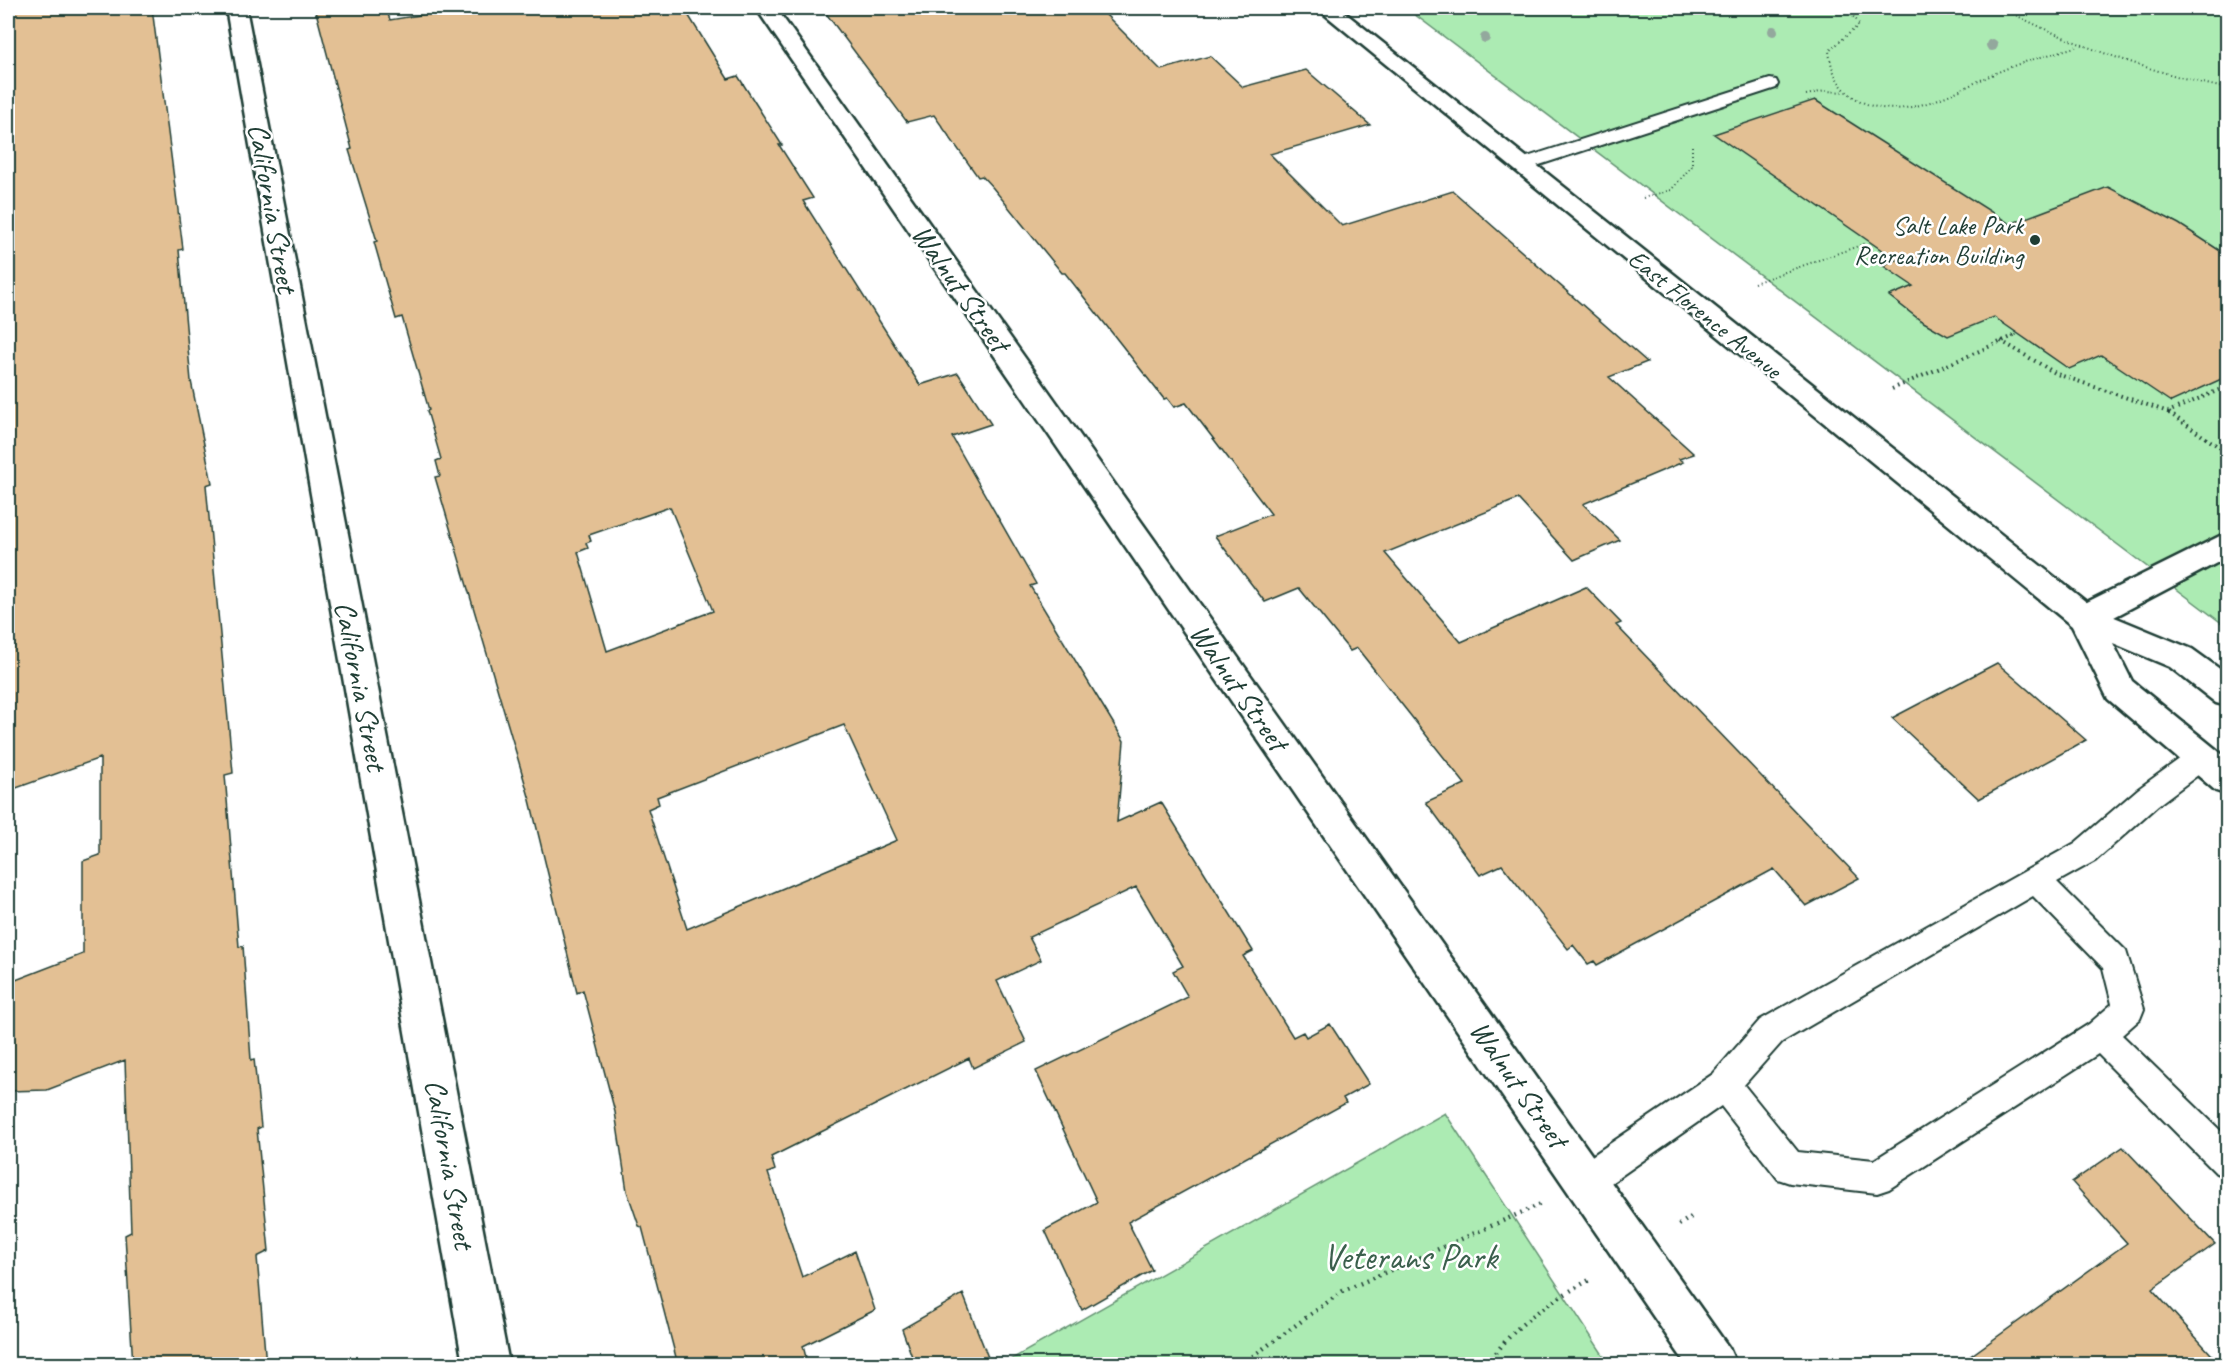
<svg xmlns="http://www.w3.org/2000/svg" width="2235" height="1372" font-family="Caveat,sans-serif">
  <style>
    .green { fill: #acebb3; stroke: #669474; stroke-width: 1.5 }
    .building { fill: #e3c094; stroke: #1f3d34; stroke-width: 1.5; fill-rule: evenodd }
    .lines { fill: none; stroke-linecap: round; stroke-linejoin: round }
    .lane-casing { stroke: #1f3d34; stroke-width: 4 }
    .street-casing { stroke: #1f3d34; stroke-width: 5 }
    .primary-casing { stroke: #1f3d34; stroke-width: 5 }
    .path-far2 { stroke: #1f3d34; stroke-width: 2; stroke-dasharray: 1 3; stroke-linecap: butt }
    .path-far1 { stroke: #1f3d34; stroke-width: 4; stroke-dasharray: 1.5 4; stroke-linecap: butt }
    .path { stroke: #1f3d34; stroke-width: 4.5; stroke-dasharray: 1.5 5; stroke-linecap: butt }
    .lane { fill: #fff; fill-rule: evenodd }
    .street { fill: #fff; fill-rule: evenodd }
    .primary { fill: #fff; fill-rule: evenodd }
    .tree { fill: #93a89d }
    .poi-dot { fill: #1f3d34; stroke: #fff; stroke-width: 2 }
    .labels { text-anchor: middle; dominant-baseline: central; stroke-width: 5; stroke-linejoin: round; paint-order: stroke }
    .far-poi-label { font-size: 26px; fill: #1f3d34; stroke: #fff; text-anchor: end }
    .far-street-label { font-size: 26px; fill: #1f3d34; stroke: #fff }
    .street-label { font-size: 30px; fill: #1f3d34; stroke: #fff }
    .near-park-label { font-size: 36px; fill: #3b604d; stroke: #fff }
  </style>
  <rect width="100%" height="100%" fill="#fff"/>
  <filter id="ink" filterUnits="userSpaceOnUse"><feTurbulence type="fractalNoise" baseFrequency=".0167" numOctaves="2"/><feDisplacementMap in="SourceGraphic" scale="12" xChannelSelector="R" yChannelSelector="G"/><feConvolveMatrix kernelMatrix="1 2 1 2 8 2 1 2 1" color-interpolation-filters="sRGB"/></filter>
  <g filter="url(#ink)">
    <!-- green -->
    <path class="green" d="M1406 8H2227V627Z
      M1445 1113 1609 1364H1003Z"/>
    <!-- building -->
    <path class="building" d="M8 8H152L183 249 179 250 191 381 212 483 206 485 233 773 225 775 239 947 243 946 251 1060 254 1059 261 1127 257 1129 269 1251 257 1257 266 1365H133L125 1235 131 1232 125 1060 47 1090 8 1091V983L83 954V861L100 855V758L8 791Z
      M315 8H386L390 20 462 8H684L728 79 738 76 782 145H779L813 198 803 201 920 385 958 373 991 424 952 437 1036 584 1030 586 1124 741 1117 822 1161 802 1253 951 1243 956 1293 1037 1303 1032 1306 1037 1330 1024 1369 1084 1343 1098 1346 1103 1128 1222 1152 1270 1082 1310 1045 1230 1097 1202 1036 1071 1188 997 1173 971 1183 966 1136 887 1029 937 1041 960 997 981 1026 1042 973 1068 969 1058 771 1157 775 1170 768 1173 802 1277 855 1251 875 1310 803 1346 808 1365H678L642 1227 639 1226 627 1191 615 1112 583 990 577 993 530 800 435 477 440 476 436 461 441 459 427 411 429 410 402 317 396 319 374 242 377 241 349 150 352 149ZM670 507 713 611 607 651 578 552 588 548 586 543 591 541 589 535ZM844 725 897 840 687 929 648 809 659 804 657 797Z
      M822 8H1099L1161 70 1210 56 1243 87 1306 70 1370 125 1270 154 1342 226 1453 191 1647 362 1609 377 1694 454 1679 459 1683 462 1583 504 1620 540 1574 560 1518 499 1385 553 1461 642 1586 587 1621 623 1616 625 1859 878 1806 906 1774 869 1597 965 1594 961 1588 964 1573 945 1568 949 1502 865 1480 875 1426 802 1465 784 1357 648 1350 651 1299 588 1265 602 1215 536 1271 514 1186 403 1174 407 1167 398 1164 399 1065 273H1062L993 188 982 176 978 177 934 115 907 122Z
      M1815 100 2010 224 2108 187 2179 224 2228 256V376L2171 402 2101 355 2069 369 1994 317 1948 336 1920 320 1889 296 1913 286 1882 265 1896 260 1714 134Z
      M1997 663 2086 740 1979 799 1892 718Z
      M2123 1147 2215 1244 2152 1289 2221 1365H1958L2127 1243 2072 1182Z
      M963 1294 991 1365H915L902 1329Z"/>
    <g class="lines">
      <!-- lane casing -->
      <g class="lane-casing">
        <path id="lane" d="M1770 79 1776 80 1778 84 1776 88 1527 169H1515L1512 165 1515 161Z
          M2201 747 2210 750 2214 758 2210 766 2158 805 2095 861 2057 882 2126 951 2144 1009 2140 1019 2122 1035 2228 1138V1177L2216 1173 2098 1054 1889 1189 1877 1193 1790 1183 1778 1179 1721 1106 1598 1192 1586 1196 1574 1192 1570 1180 1574 1168 1713 1074 1760 1020 2075 843 2138 789 2192 750ZM2033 896 2103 968 2112 1004 2089 1024 1874 1160 1798 1152 1744 1085 1782 1042Z"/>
      </g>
      <!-- street casing -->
      <g class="street-casing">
        <path id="street" d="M226 8H246L509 1364H463Z
          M756 8H776L1729 1348 1736 1364H1686Z
          M2228 532V557L2095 627 2084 630 2073 627 2068 618 2073 609Z"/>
      </g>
      <!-- primary casing -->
      <g class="primary-casing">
        <path id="primary" d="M1317 8H1339L2095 609 2192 649 2228 675V706L2216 703 2170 667 2113 643 2132 681 2228 759V795L2216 791 2108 699 2072 626Z"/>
      </g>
      <!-- path-far2 -->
      <path class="path-far2" d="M1845 8 1860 24 1829 51C1831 70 1838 87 1855 98 1902 128 1959 88 2003 70 2027 60 2053 54 2078 46
        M2002 8C2074 46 2149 71 2228 89
        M1806 95 1825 91 1846 92
        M1643 198 1671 190 1692 166V146
        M1754 283 1864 244
        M2012 337 2018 334"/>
      <!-- path-far1 -->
      <path class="path-far1" d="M2001 341 2057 374 2168 412 2228 386
        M1892 389 2016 335
        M2169 413 2228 453"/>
      <!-- path -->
      <path class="path" d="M1679 1225 1691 1217
        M1242 1364 1343 1291 1541 1204
        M1489 1364C1512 1324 1552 1301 1591 1279"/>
      <!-- lane -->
      <use href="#lane" class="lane"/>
      <!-- street -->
      <use href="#street" class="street"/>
      <!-- primary -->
      <use href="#primary" class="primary"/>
    </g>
    <!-- trees -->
    <g class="tree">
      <circle cx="1773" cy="31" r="5"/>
      <circle cx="1485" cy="38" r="5"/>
      <circle cx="1992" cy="45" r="6"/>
    </g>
  </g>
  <!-- markers -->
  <circle class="poi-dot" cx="2035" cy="240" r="6"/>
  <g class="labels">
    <!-- far-poi labels -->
    <g class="far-poi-label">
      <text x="2023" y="225">Salt Lake Park<tspan x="2023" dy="30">Recreation Building</tspan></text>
    </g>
    <!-- far-street labels -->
    <g class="far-street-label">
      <text transform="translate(1705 314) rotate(39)">East Florence Avenue</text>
    </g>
    <!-- street labels -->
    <g class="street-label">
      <text transform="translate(273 208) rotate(80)">California Street</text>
      <text transform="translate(961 288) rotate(55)">Walnut Street</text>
      <text transform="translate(361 686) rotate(79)">California Street</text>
      <text transform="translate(1239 687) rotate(55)">Walnut Street</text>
      <text transform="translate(1519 1084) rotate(55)">Walnut Street</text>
      <text transform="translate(450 1164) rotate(80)">California Street</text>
    </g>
    <!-- near-park labels -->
    <g class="near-park-label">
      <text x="1410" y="1257">Veterans Park</text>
    </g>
  </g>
  <!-- margin -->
  <rect width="2235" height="1372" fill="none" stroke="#fff" stroke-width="30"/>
  <rect x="15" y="15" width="2205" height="1342" fill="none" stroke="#1f3d34" stroke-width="2" filter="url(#ink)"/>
</svg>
